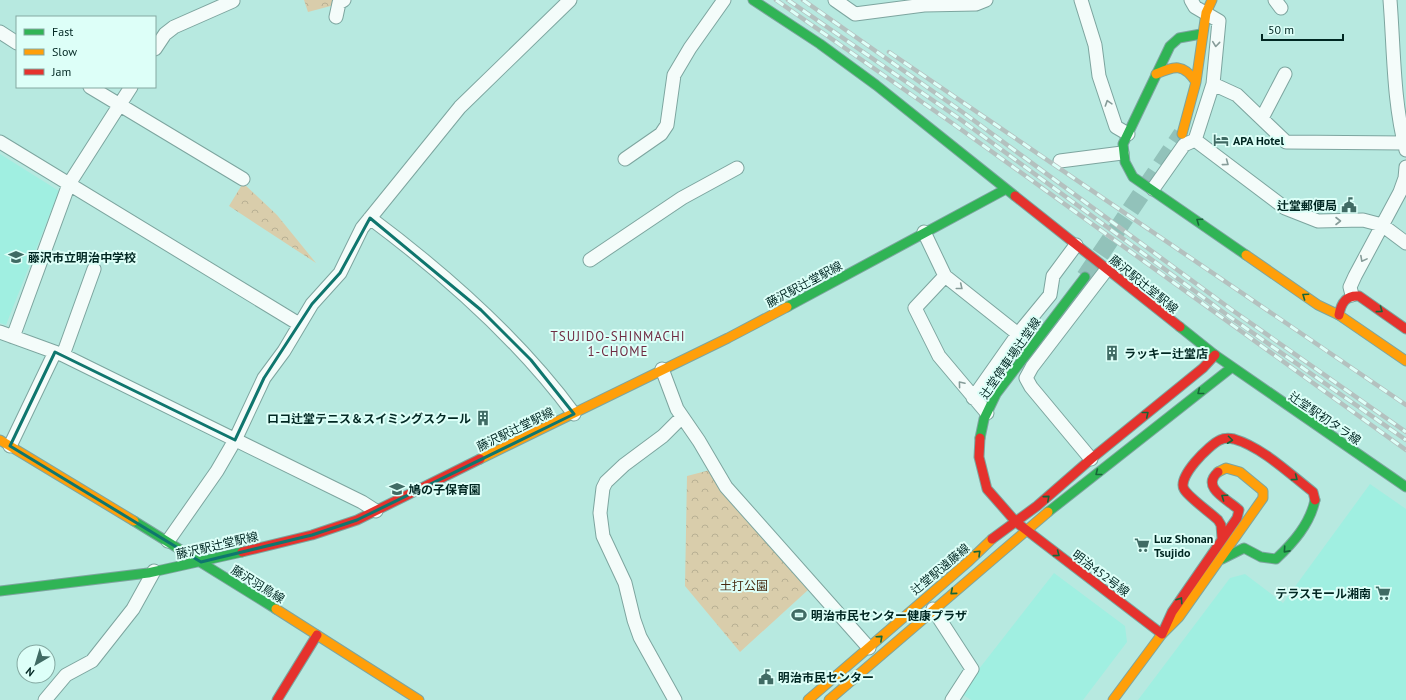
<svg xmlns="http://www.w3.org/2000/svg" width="1406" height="700" font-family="'PT Sans','Noto Sans JP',sans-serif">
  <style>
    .built { fill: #a0efe1 }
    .park { fill: url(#park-crowns) }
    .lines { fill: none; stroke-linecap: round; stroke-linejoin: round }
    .secondary-tunnel { stroke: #92c2ba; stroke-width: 18; stroke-dasharray: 18 9; stroke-linecap: butt }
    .street-casing { stroke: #7da59f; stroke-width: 15 }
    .fast-casing { stroke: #7da59f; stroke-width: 11 }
    .slow-casing { stroke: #7da59f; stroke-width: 11 }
    .jam-casing { stroke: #7da59f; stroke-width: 11 }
    .street { stroke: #f4fcfa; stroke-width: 13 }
    .fast { stroke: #30b455; stroke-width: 9 }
    .slow { stroke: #ff9f0a; stroke-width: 9 }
    .jam { stroke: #e5322d; stroke-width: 9 }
    .rail-casing { stroke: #b4c1bf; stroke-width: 4.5 }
    .rail { stroke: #ddfff8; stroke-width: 3; stroke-dasharray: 9; stroke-linecap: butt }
    .oneway { stroke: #869c99 }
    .oneway2 { stroke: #166639 }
    .marked { fill: none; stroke: #0f766e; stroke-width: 3; stroke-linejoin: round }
    .labels { text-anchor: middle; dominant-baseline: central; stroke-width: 4; stroke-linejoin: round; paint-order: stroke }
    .poi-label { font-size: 12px; font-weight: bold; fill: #002722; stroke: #ddfff8; text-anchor: start }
    .street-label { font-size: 12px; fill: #002722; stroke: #ddfff8 }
    .park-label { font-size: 12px; fill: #462a10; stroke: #ddfff8 }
    .neighbourhood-label { font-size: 13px; letter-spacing: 1px; fill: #6f2b42; stroke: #ddfff8 }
  </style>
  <defs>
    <pattern id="park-crowns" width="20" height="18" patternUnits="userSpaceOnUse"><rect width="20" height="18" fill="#d9cdab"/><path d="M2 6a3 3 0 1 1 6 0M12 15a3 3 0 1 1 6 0" fill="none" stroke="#b8b093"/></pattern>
  </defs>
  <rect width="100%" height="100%" fill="#b7e9e0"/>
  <!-- built -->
  <path class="built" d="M0 154 59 191 6 325 0 323Z
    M1370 484 1406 509V700H1138L1230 578 1245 574 1283 603Z
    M1054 573 1125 626 1127 642 1083 700H971L962 694 975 674Z"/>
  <!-- park -->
  <path class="park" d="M304 0H342L338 4 308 12Z
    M243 183 277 215 316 263 229 206Z
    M710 470 725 495 808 590 740 652 685 586 687 476Z"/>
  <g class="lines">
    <!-- secondary-tunnel -->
    <path class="secondary-tunnel" d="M1085 277 1182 134"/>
    <!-- street casing -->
    <g class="street-casing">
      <path id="street" d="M835 0 855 14 924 5 976 4 986 0
        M1081 0 1095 45 1099 76 1116 127 1128 134
        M1275 0 1281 8
        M1390 0C1394 50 1393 101 1406 150
        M336 17 339 3 344 0
        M0 32 17 43
        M155 49 165 34 174 27 233 1
        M1213 84 1237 95 1286 142 1404 143
        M90 87 243 179
        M1262 118 1285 74
        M1195 140 1285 208 1318 221 1363 220 1382 225 1406 243
        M0 142 299 324
        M625 159 661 134 667 125 674 75 690 48 724 0
        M1060 161 1122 153
        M1153 189 1184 145 1195 140 1213 84 1219 21 1195 7 1191 0
        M370 218C445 274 518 338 574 414
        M924 232 945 276 1018 334
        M590 260 682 198 737 168
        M945 276 915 308 939 356 987 413
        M1352 295 1350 287 1355 276 1400 192 1405 178 1406 167
        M0 332 63 355 362 502 376 511
        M13 337 69 184 131 87
        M63 355 94 269
        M662 369 677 409 699 441 726 487 869 648
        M973 398 1018 334 1050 295 1053 276 1076 245
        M10 446 55 352
        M1091 459 1031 387 1026 378 1032 367 1107 269
        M168 541 217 471 235 440 264 378 284 351 312 304 340 273 362 228 460 107 570 0
        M933 609 972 669 952 700
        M45 700 66 675 92 661 133 609 154 571
        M675 700 640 637 634 620 625 583 603 536 600 513 603 488 606 482 624 465 663 436 682 417"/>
    </g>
    <!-- fast casing -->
    <g class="fast-casing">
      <path id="fast" d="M753 0 820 44 876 85 1015 196
        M1201 34 1179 38 1170 46 1123 144 1125 162 1133 177 1246 255
        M787 307 1006 189
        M1180 327 1215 355 1406 487
        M980 438 984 419 996 394 1085 277
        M1048 512 1231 368
        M134 521 276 609
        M1222 559 1244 548 1261 557 1276 559C1293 543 1310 524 1315 500
        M0 591 148 573 242 552"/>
    </g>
    <!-- slow casing -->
    <g class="slow-casing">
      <path id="slow" d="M1156 74C1175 66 1183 63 1196 82
        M1182 134 1196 82 1206 13 1212 0
        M1246 255 1318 305 1339 315 1406 361
        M0 440 134 521
        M480 459 728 338 787 307
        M276 609 419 700
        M808 700 969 561 992 539
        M829 700 1048 512
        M1113 700 1162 634 1179 617 1263 498V491L1240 472 1226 468 1218 472"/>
    </g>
    <!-- jam casing -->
    <g class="jam-casing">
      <path id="jam" d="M1015 196 1180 327
        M1339 315C1341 303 1346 295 1359 296L1406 329
        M980 438 979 457 987 489 1016 522 1162 634
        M1222 538 1221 525 1218 520C1211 513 1188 497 1184 489 1177 477 1209 445 1220 440 1224 438 1229 438 1234 439 1262 447 1291 475 1313 492L1315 500
        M992 539 1037 506 1091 459 1203 368 1215 355
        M242 552 312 535 357 520 480 459
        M1162 634 1172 612 1237 518 1239 510C1229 500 1200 488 1218 472
        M277 700 317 635"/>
    </g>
    <!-- street -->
    <use href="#street" class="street"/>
    <!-- fast -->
    <use href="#fast" class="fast"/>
    <!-- slow -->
    <use href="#slow" class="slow"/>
    <!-- jam -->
    <use href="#jam" class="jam"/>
    <!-- rail casing -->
    <g class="rail-casing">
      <path id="rail" d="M776 0 952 123 1406 450
        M788 0 957 117 1230 317 1406 440
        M803 0 961 111 1232 310 1406 432
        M889 52 1406 405"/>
    </g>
    <!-- rail -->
    <use href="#rail" class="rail"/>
  </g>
  <!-- one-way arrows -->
  <defs><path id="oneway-chevron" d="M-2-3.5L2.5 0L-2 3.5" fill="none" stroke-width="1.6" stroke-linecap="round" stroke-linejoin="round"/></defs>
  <g class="oneway">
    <use href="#oneway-chevron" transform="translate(1216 44) rotate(96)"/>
    <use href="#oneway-chevron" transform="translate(1108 103) rotate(-108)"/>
    <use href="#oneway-chevron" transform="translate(1226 163) rotate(37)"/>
    <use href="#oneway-chevron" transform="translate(1338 221)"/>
    <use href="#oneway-chevron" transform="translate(1363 259) rotate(118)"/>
    <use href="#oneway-chevron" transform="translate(960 287) rotate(39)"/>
    <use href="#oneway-chevron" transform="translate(961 384) rotate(-130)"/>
  </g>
  <g class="oneway2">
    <use href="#oneway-chevron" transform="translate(1199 221) rotate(-145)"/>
    <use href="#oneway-chevron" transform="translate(1305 296) rotate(-145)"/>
    <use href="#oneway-chevron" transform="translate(1380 310) rotate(36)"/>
    <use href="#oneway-chevron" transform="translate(1200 392) rotate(142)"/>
    <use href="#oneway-chevron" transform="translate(1146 414) rotate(-39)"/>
    <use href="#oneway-chevron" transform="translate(1230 440) rotate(7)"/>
    <use href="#oneway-chevron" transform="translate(1098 473) rotate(142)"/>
    <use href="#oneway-chevron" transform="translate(1295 478) rotate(37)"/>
    <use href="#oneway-chevron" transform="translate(1224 497) rotate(-145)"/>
    <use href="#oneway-chevron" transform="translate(1047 498) rotate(-41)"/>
    <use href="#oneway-chevron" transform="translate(1286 550) rotate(132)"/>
    <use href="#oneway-chevron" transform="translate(978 553) rotate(-44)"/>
    <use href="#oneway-chevron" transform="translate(1057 554) rotate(37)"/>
    <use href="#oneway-chevron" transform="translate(953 592) rotate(140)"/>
    <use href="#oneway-chevron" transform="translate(1180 600) rotate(-56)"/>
    <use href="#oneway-chevron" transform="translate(880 638) rotate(-42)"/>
  </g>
  <!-- marked area -->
  <path class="marked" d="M370 218 481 310 531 360 574 414 357 520 312 535 201 562 10 446 55 352 235 440 264 378 312 304 340 273Z"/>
  <!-- icons -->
  <defs>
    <g id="hotel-bare" transform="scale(1.2)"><path d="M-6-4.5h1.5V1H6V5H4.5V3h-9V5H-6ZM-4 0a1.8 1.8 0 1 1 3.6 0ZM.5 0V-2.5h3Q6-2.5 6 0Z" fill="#406b64" stroke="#ddfff8" stroke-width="2.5" paint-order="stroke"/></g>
    <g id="civic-bare" transform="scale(1.2)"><path d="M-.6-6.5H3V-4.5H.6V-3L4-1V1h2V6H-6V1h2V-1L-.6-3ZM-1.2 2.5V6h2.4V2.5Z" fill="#406b64" stroke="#ddfff8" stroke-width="2.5" paint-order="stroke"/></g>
    <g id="school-bare" transform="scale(1.2)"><path d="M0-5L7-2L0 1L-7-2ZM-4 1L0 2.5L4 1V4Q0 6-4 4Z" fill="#406b64" stroke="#ddfff8" stroke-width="2.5" paint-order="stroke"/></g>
    <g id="building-bare" transform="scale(1.2)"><path d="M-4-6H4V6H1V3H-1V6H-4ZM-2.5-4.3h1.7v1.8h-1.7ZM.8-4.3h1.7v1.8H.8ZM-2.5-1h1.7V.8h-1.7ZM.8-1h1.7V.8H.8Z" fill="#406b64" stroke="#ddfff8" stroke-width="2.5" paint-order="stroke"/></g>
    <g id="supermarket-bare" transform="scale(1.2)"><path d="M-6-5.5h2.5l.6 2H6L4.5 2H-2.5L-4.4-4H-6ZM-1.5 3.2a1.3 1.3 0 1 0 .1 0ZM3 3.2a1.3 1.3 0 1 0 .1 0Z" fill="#406b64" stroke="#ddfff8" stroke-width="2.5" paint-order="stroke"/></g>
    <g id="stadium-bare" transform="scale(1.2)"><path d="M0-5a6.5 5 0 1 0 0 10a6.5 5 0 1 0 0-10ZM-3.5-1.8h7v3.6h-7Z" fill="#406b64" stroke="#ddfff8" stroke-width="2.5" paint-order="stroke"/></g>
  </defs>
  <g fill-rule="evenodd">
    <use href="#hotel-bare" x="1221" y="140"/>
    <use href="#civic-bare" x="1349" y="205"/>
    <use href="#school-bare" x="16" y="257"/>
    <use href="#building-bare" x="1112" y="353"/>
    <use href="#building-bare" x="483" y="418"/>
    <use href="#school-bare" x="397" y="489"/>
    <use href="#supermarket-bare" x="1142" y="545"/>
    <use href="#supermarket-bare" x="1383" y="593"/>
    <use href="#stadium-bare" x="799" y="615"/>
    <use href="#civic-bare" x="766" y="677"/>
  </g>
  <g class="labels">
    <!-- poi labels -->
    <g class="poi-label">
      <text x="1233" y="140">APA Hotel</text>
      <text x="1337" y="205" text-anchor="end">辻堂郵便局</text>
      <text x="28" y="257">藤沢市立明治中学校</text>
      <text x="1124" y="353">ラッキー辻堂店</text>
      <text x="471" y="418" text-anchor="end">ロコ辻堂テニス＆スイミングスクール</text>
      <text x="409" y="489">鳩の子保育園</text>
      <text x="1154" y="538">Luz Shonan<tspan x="1154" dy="14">Tsujido</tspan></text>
      <text x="1371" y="593" text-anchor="end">テラスモール湘南</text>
      <text x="811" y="615">明治市民センター健康プラザ</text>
      <text x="778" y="677">明治市民センター</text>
    </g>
    <!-- street labels -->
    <g class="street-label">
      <text transform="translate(804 284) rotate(-28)">藤沢駅辻堂駅線</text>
      <text transform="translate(1144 284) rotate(39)">藤沢駅辻堂駅線</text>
      <text transform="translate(1010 358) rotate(-55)">辻堂停車場辻堂線</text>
      <text transform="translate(1325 418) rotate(34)">辻堂駅初タラ線</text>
      <text transform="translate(515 429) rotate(-26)">藤沢駅辻堂駅線</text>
      <text transform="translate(217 545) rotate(-13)">藤沢駅辻堂駅線</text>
      <text transform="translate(940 569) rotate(-40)">辻堂駅遠藤線</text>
      <text transform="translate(1101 573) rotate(37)">明治452号線</text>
      <text transform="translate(258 584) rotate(32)">藤沢羽鳥線</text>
    </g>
    <!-- park labels -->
    <g class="park-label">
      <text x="744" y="585">土打公園</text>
    </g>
    <!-- neighbourhood labels -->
    <g class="neighbourhood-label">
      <text x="618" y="336">TSUJIDO-SHINMACHI<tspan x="618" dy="15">1-CHOME</tspan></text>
    </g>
  </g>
  <!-- legend -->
  <rect x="16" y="16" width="140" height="72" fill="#ddfff8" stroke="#85a9a2"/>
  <rect x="24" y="29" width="20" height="6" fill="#30b455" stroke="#85a9a2"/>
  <text x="52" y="36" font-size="12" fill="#002722">Fast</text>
  <rect x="24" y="49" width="20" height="6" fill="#ff9f0a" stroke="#85a9a2"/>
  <text x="52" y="56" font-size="12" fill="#002722">Slow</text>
  <rect x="24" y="69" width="20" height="6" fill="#e5322d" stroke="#85a9a2"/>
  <text x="52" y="76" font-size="12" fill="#002722">Jam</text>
  <!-- north arrow -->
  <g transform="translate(36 664) rotate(218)"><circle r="19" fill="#ddfff8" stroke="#85a9a2"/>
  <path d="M0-3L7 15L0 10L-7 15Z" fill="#406b64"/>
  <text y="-6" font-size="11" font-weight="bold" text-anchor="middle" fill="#002722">N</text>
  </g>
  <!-- scale -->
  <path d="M1262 34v6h81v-6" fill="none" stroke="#002722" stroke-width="2"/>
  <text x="1268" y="34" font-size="12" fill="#002722" stroke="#ddfff8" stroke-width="3" paint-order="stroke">50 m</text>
</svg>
